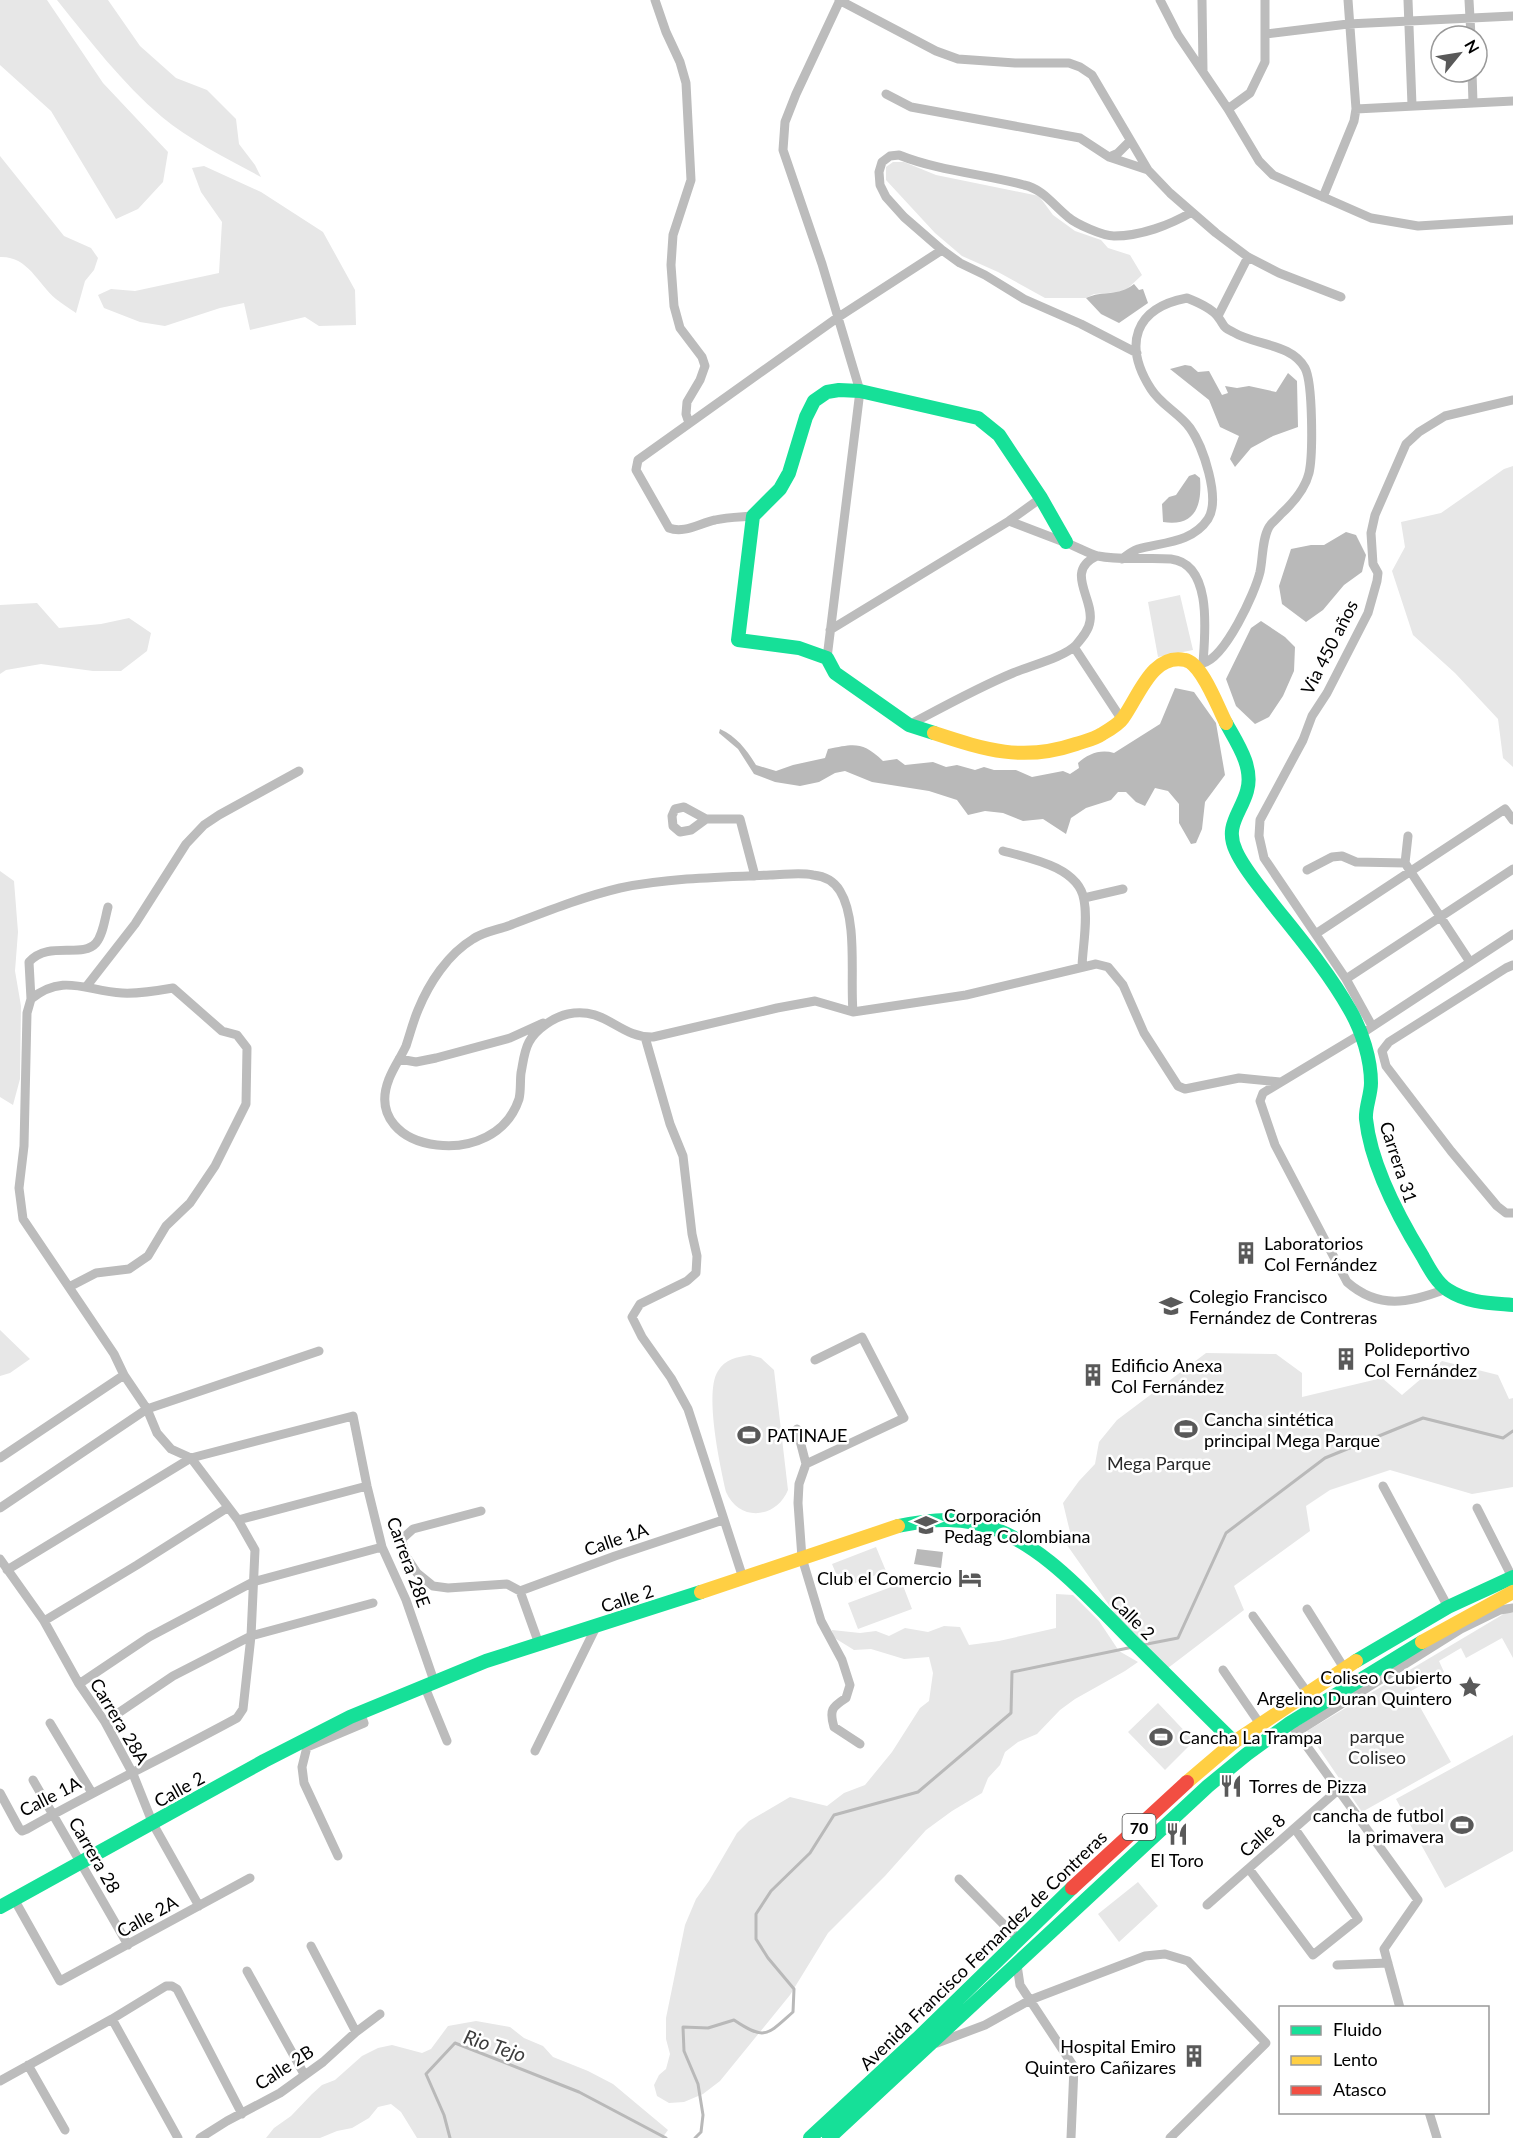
<svg xmlns="http://www.w3.org/2000/svg" width="1513" height="2138" font-family="Lato,sans-serif">
  <style>
    .green { fill: #e7e7e7 }
    .water { fill: #b9b9b9 }
    .lines { fill: none; stroke-linecap: round; stroke-linejoin: round }
    .stream { stroke: #b9b9b9; stroke-width: 3 }
    .street { stroke: #bcbcbc; stroke-width: 9 }
    .fast { stroke: #16e098; stroke-width: 14 }
    .slow { stroke: #ffcf43; stroke-width: 14 }
    .jam { stroke: #f24e42; stroke-width: 14 }
    .labels { text-anchor: middle; dominant-baseline: central; stroke-width: 5; stroke-linejoin: round; paint-order: stroke }
    .shield { fill: #fff; stroke: #4c4c4c; stroke-width: 1.5 }
    .shield-label { font-size: 16px; font-weight: bold; fill: #000 }
    .street-label { font-size: 18px; fill: #000; stroke: #fff }
    .poi-label { font-size: 18px; fill: #000; stroke: #fff; text-anchor: start }
    .park-label { font-size: 18px; fill: #2b2b2b; stroke: #fff }
    .water-label { font-size: 20px; font-style: italic; fill: #3c3c3c; stroke: #fff }
  </style>
  <rect width="100%" height="100%" fill="#fff"/>
  <!-- green -->
  <path class="green" d="M0 0H47L103 83 168 152 163 182 138 209 116 219 51 111 0 65Z
    M57 0H108L140 46 176 78 207 90 236 119 239 144 255 165 261 177C230 160 189 140 162 117 122 83 90 41 57 0Z
    M0 156 64 236 91 248 98 258 94 270 85 281 76 313C69 308 62 304 56 299 37 283 28 256 0 257Z
    M893 162H904L936 175 1039 196 1053 215 1075 231 1101 240 1108 248 1130 255 1142 275 1126 290 1121 292 1094 294 1086 298H1045L998 272 962 256 935 233 886 180V167Z
    M204 166 261 192 323 232 355 290 356 325 319 326 305 317 250 330 244 303 220 308 165 326 140 322 104 308 98 295 111 289 135 291 219 273 222 222 201 192 192 168Z
    M1513 466V767L1503 758 1498 719 1455 673 1413 635 1392 571 1405 547 1401 522 1441 513 1504 469Z
    M1180 595 1193 650 1158 657 1148 602Z
    M37 603 59 628 101 624 129 618 151 633 147 651 121 671H93L41 664 6 670 0 674V605Z
    M0 871 14 881 18 932 15 971 21 1006 20 1079 13 1105 0 1097Z
    M0 1330 30 1359 10 1373 0 1376Z
    M1206 1353 1276 1354 1302 1373V1397L1382 1378 1402 1395 1442 1361 1498 1375 1509 1399 1513 1398V1487L1472 1494 1390 1470 1330 1490 1306 1506 1310 1531 1234 1586 1244 1610 1168 1668 1125 1628 1067 1545 1071 1536 1063 1503 1079 1481 1095 1464 1099 1442 1117 1420Z
    M750 1355 761 1358 774 1370 788 1490C776 1519 739 1522 726 1492 720 1466 704 1392 718 1371 725 1359 737 1357 750 1355Z
    M876 1547 886 1571 842 1588 832 1564Z
    M902 1583 912 1609 858 1629 848 1603Z
    M1056 1594 1073 1595 1099 1621 1119 1651 1138 1662 1125 1671 1075 1699 1060 1710 1037 1734 1018 1742 1005 1752 1000 1765 988 1778 982 1793 952 1811 926 1830 885 1876 828 1933 790 1995 720 2081 703 2094 684 2102 669 2103 657 2096 654 2085 659 2075 666 2069 670 2054 666 2039V2018L685 1925 696 1899 709 1881 737 1833 749 1821 790 1797 827 1806 844 1793 865 1785 892 1752 920 1708 929 1701 933 1673 929 1657 904 1659 871 1649 854 1650 833 1637 832 1630 860 1633 876 1631 889 1636 905 1628 928 1632 944 1626 960 1627 969 1645 999 1641 1056 1628Z
    M1507 1612 1513 1613V1658L1502 1638 1466 1658 1461 1648 1439 1661 1444 1672 1411 1691 1451 1762 1362 1812 1307 1731Z
    M1158 1703 1194 1741 1165 1770 1128 1732Z
    M1513 1735V1851L1445 1888 1396 1799Z
    M1138 1882 1158 1906 1119 1942 1098 1914Z
    M476 2021 510 2027 524 2038 543 2046 553 2057 588 2071 613 2084 668 2130 662 2138H417L401 2112 391 2104 378 2107 369 2118 352 2128 337 2131 320 2138H266L274 2128 291 2116 312 2094 322 2085 335 2080 362 2056 378 2048 392 2045 422 2053 431 2049 448 2026Z"/>
  <!-- water -->
  <path class="water" d="M1134 284 1139 290 1143 289 1148 303 1119 323 1101 314 1086 298C1103 290 1118 297 1134 284Z
    M1185 365 1191 366 1198 372 1209 371 1222 395 1228 393 1225 386 1237 388 1249 386 1276 392 1288 373 1297 381 1298 427 1273 436 1251 448 1235 467 1230 459 1239 436 1220 427 1209 400 1170 369Z
    M1195 474 1200 478C1202 505 1196 527 1163 522L1162 504 1169 497 1176 495 1189 476Z
    M1346 532 1356 535 1366 555 1362 572 1344 585 1323 610 1306 622 1282 604 1279 586 1291 549 1311 545H1324Z
    M1261 621 1285 637 1295 647 1294 671 1283 696 1269 717 1255 724 1236 706 1226 679 1251 628Z
    M1175 688 1194 692 1216 723 1225 775 1205 802 1202 829 1196 843 1191 844 1179 823V804L1168 791 1155 788 1145 806 1136 802 1126 792H1118L1111 800 1086 808 1071 818 1066 834 1043 819 1023 821 1003 813 985 811 968 815 957 800 929 791 872 782 845 771 835 773 819 782 800 786 775 782 754 774 738 749 719 733 720 729C737 737 746 749 756 765L776 771 793 765 825 758 828 749C854 744 862 741 883 761L897 759 905 765 933 762 946 767 957 765 975 770 984 767 994 770H1016L1032 777 1063 771 1070 774 1079 768 1078 763C1088 754 1100 749 1114 753L1160 724Z
    M917 1549 943 1552 941 1568 914 1564Z"/>
  <g class="lines">
    <!-- stream -->
    <path class="stream" d="M1142 1645 1178 1638 1226 1533 1325 1458 1423 1418 1503 1438 1513 1431
      M450 2138 444 2115 426 2074 455 2043 579 2092 666 2138
      M695 2138 701 2132 703 2115 698 2084 684 2051 683 2027 708 2028 734 2020C765 2041 767 2035 793 2012L794 1989 768 1958 756 1939V1914L771 1891 810 1853 834 1815 918 1792 1011 1713 1012 1672 1133 1647"/>
    <!-- street -->
    <path class="street" d="M655 0 666 32 680 62 686 83 691 180 673 235 671 265 674 306 680 328 702 357 705 366 700 380 687 402 686 414 689 423
      M839 0 936 51 958 59 1015 63H1069L1080 67 1092 75 1148 170 1170 193 1216 233 1248 257 1279 273 1341 297
      M1160 0 1178 35 1228 109 1259 161 1273 175 1371 218 1418 226 1513 220
      M1202 0 1203 70
      M1408 0 1412 105
      M1469 0 1471 36
      M1266 34 1348 24 1513 16
      M1472 72 1473 103
      M886 94 911 107 1080 138 1109 157 1148 170
      M1228 109 1250 93 1265 62V0
      M1356 109 1513 101
      M1109 157 1118 153 1130 141
      M1323 197 1354 121 1356 109 1348 0
      M1218 316 1248 257
      M1137 353 1081 324 1024 299 985 275 960 263 942 250 904 217 886 197 880 185 879 172 882 162 890 156 899 155C939 171 983 174 1024 185 1043 189 1053 205 1068 217 1076 224 1103 236 1114 236 1141 236 1170 225 1192 212
      M753 516C741 517 727 517 715 520 700 523 684 534 669 528L636 470 638 460 837 318 942 250
      M1009 521C1027 528 1046 535 1064 542 1076 546 1087 553 1098 556 1122 561 1147 557 1171 559 1213 564 1205 634 1203 663L1201 665
      M1122 559C1127 555 1132 551 1138 549 1163 542 1192 543 1208 519 1221 499 1203 446 1190 428 1179 413 1161 405 1151 389 1123 345 1134 308 1187 298 1197 302 1212 308 1218 317 1225 326 1221 326 1233 332 1256 346 1291 343 1305 368 1313 383 1313 456 1309 473 1305 489 1293 503 1281 514 1277 519 1272 522 1269 527 1262 539 1263 558 1260 572 1255 593 1225 658 1203 663
      M830 630 1009 521 1041 498
      M1074 647 1122 720
      M827 658 860 391 822 264 783 150 785 122 796 94 840 0
      M909 725C943 707 977 688 1013 673 1029 666 1065 657 1076 645 1082 638 1089 630 1090 621 1094 598 1064 571 1097 556
      M706 819 691 830 680 832 673 826 672 816 675 809 684 807 706 819H740L755 876
      M1408 836 1405 863 1470 962
      M1003 851C1029 858 1079 867 1084 900 1088 920 1083 945 1082 966
      M1307 870 1332 857 1342 856 1356 862 1405 863
      M1084 898 1123 889
      M1317 933 1505 809 1513 820
      M1513 965 1506 968 1389 1042 1382 1051 1386 1066 1451 1151 1497 1206 1506 1213H1513
      M1346 979 1513 869
      M86 987 135 924 186 844 204 825 219 815 299 771
      M31 999C63 973 86 991 122 993 139 994 156 991 173 988L222 1031 237 1035 247 1048 246 1104 215 1166 190 1203 166 1226 148 1256 129 1269 96 1273 69 1287
      M853 1012C850 978 858 920 840 891 834 881 824 876 813 875 799 872 784 875 770 875 721 877 669 878 620 888 582 897 545 912 508 926 497 930 483 932 473 939 448 954 429 983 418 1010 413 1022 410 1034 406 1046 401 1057 393 1068 389 1079 374 1117 402 1141 437 1145 471 1149 507 1135 519 1099 521 1091 520 1081 521 1073 523 1063 524 1051 529 1042 536 1029 554 1017 568 1014 606 1006 619 1038 653 1037L777 1008 815 1001 853 1012 966 995 1096 964 1108 967 1123 985 1144 1033 1178 1086 1185 1089 1239 1078 1280 1082
      M1372 1026 1346 979 1264 858 1259 836 1260 820 1303 740 1312 716 1327 693 1368 613 1377 581 1378 573 1373 564 1371 533 1375 515 1406 444 1419 432 1445 416 1513 400
      M645 1037 670 1124 683 1156 692 1234 697 1256 696 1273 687 1281 640 1304 632 1317 642 1337 671 1378 688 1409 743 1578
      M399 1059 416 1062 436 1058 510 1038 543 1023
      M1446 1289C1409 1303 1379 1310 1347 1282L1275 1145 1260 1101 1263 1093 1361 1034 1513 934
      M797 1429 806 1464 799 1484 798 1503 802 1558 821 1621 842 1660 850 1685 846 1698C832 1707 829 1710 834 1727L860 1744
      M0 1458 124 1375
      M806 1464 904 1418 862 1337 815 1360
      M1383 1486 1448 1607
      M0 1508 147 1409 319 1351
      M1477 1508 1512 1577
      M481 1511 413 1529 402 1539 404 1552 407 1558 417 1573 433 1586 448 1588 507 1584 520 1591 539 1644
      M238 1520 367 1486
      M0 1559 44 1621 79 1684 105 1722 133 1774 153 1824 199 1906
      M7 1570 191 1458 353 1416 367 1486 382 1547 406 1600 434 1681
      M520 1591 615 1556 723 1520
      M1307 1609 1344 1668
      M1253 1616 1307 1692
      M44 1621 137 1565 227 1508
      M1223 1670 1260 1724
      M79 1684 149 1637 253 1582 382 1547
      M424 1685 447 1741
      M105 1722 173 1676 251 1636 373 1603
      M50 1723 92 1793
      M1290 1723 1418 1900 1384 1949 1400 2008
      M1297 1732 1461 1629 1500 1610 1513 1608
      M535 1751 596 1627
      M33 1780 128 1945
      M0 1793 19 1828 22 1831 27 1829C96 1790 167 1756 237 1718L243 1709 251 1636 255 1550 238 1520 191 1458 171 1449 157 1433 147 1409 124 1375 114 1354 23 1219 19 1188 24 1146 27 1013 31 999 29 962C49 940 82 959 96 943 103 935 105 918 108 907
      M338 1856 304 1783 302 1767 307 1747 364 1723 360 1712
      M1249 1869 1313 1955 1358 1919 1295 1829
      M959 1879 1018 1939
      M14 1899 60 1981 250 1878
      M1207 1905 1339 1789
      M311 1946 356 2032
      M1017 1965 1020 1985 1074 2067 1071 2138
      M1337 1965 1388 1963
      M247 1971 304 2074
      M112 2019 178 2138
      M937 2043 985 2025 1030 2000 1145 1956 1165 1954 1188 1961 1266 2043 1170 2138
      M28 2065 65 2130
      M0 2081 112 2019 166 1986H172L177 1989 242 2114
      M1429 2112 1437 2138
      M200 2138 227 2121 280 2093 323 2062 356 2032 380 2014"/>
    <!-- fast -->
    <path class="fast" d="M1226 723C1237 743 1254 767 1247 791 1241 813 1224 826 1236 851 1244 869 1260 887 1272 903 1299 937 1328 971 1350 1010 1362 1031 1371 1059 1371 1083 1371 1095 1365 1108 1366 1119 1371 1166 1399 1218 1423 1257 1429 1268 1437 1283 1448 1290 1468 1303 1490 1303 1513 1305
      M934 733 909 725 835 673 827 658 799 648 738 640 753 516 780 489 789 473 806 417 814 401 827 392 839 390 860 391 978 418 999 435 1041 498 1066 542
      M898 1526C924 1521 948 1517 975 1523 1037 1536 1090 1599 1133 1642 1167 1675 1200 1709 1234 1742
      M1356 1661 1448 1607 1513 1577
      M0 1907 264 1761 350 1717 486 1661 701 1592
      M810 2138 917 2039 1072 1888
      M829 2138 1208 1786 1247 1754 1290 1723 1422 1642"/>
    <!-- slow -->
    <path class="slow" d="M934 733C986 750 1023 762 1076 744 1085 741 1095 739 1102 734 1109 730 1119 724 1123 718 1139 696 1152 653 1185 660 1202 663 1218 708 1226 723
      M701 1592 898 1526
      M1422 1642 1513 1592
      M1187 1782 1234 1742 1356 1661"/>
    <!-- jam -->
    <path class="jam" d="M1072 1888 1187 1782"/>
  </g>
  <!-- icons -->
  <defs>
    <g id="building-bare" transform="scale(1.8)"><path d="M-4-6H4V6H1V3H-1V6H-4ZM-2.5-4.3h1.7v1.8h-1.7ZM.8-4.3h1.7v1.8H.8ZM-2.5-1h1.7V.8h-1.7ZM.8-1h1.7V.8H.8Z" fill="#595959" stroke="#fff" stroke-width="2.5" paint-order="stroke"/></g>
    <g id="school-bare" transform="scale(1.8)"><path d="M0-5L7-2L0 1L-7-2ZM-4 1L0 2.5L4 1V4Q0 6-4 4Z" fill="#595959" stroke="#fff" stroke-width="2.5" paint-order="stroke"/></g>
    <g id="stadium-bare" transform="scale(1.8)"><path d="M0-5a6.5 5 0 1 0 0 10a6.5 5 0 1 0 0-10ZM-3.5-1.8h7v3.6h-7Z" fill="#595959" stroke="#fff" stroke-width="2.5" paint-order="stroke"/></g>
    <g id="hotel-bare" transform="scale(1.8)"><path d="M-6-4.5h1.5V1H6V5H4.5V3h-9V5H-6ZM-4 0a1.8 1.8 0 1 1 3.6 0ZM.5 0V-2.5h3Q6-2.5 6 0Z" fill="#595959" stroke="#fff" stroke-width="2.5" paint-order="stroke"/></g>
    <g id="sight-bare" transform="scale(1.8)"><path d="M0-6L1.8-2.2L6-1.7L2.9 1.2L3.7 5.4L0 3.3L-3.7 5.4L-2.9 1.2L-6-1.7L-1.8-2.2Z" fill="#595959" stroke="#fff" stroke-width="2.5" paint-order="stroke"/></g>
    <g id="restaurant-bare" transform="scale(1.8)"><path d="M-5-6h1v4h1v-4h1v4h1v-4h1v5L-1.5 .5V6h-2V.5L-5-1ZM5-6V6H3V1.5H1.5Q1.5-4 5-6Z" fill="#595959" stroke="#fff" stroke-width="2.5" paint-order="stroke"/></g>
  </defs>
  <g fill-rule="evenodd">
    <use href="#building-bare" x="1246" y="1253"/>
    <use href="#school-bare" x="1171" y="1306"/>
    <use href="#building-bare" x="1346" y="1359"/>
    <use href="#building-bare" x="1093" y="1375"/>
    <use href="#stadium-bare" x="1186" y="1429"/>
    <use href="#stadium-bare" x="749" y="1435"/>
    <use href="#school-bare" x="926" y="1525"/>
    <use href="#hotel-bare" x="970" y="1578"/>
    <use href="#sight-bare" x="1470" y="1687"/>
    <use href="#stadium-bare" x="1161" y="1737"/>
    <use href="#restaurant-bare" x="1231" y="1786"/>
    <use href="#stadium-bare" x="1462" y="1825"/>
    <use href="#restaurant-bare" x="1177" y="1834"/>
    <use href="#building-bare" x="1194" y="2056"/>
  </g>
  <g class="labels">
    <!-- shield labels -->
    <rect class="shield" x="1122.5" y="1814" width="33" height="26" rx="4.5"/>
    <g class="shield-label">
      <text x="1139" y="1827">70</text>
    </g>
    <!-- street labels -->
    <g class="street-label">
      <text transform="translate(1329 647) rotate(-63)">Via 450 años</text>
      <text transform="translate(1399 1162) rotate(72)">Carrera 31</text>
      <text transform="translate(616 1539) rotate(-19)">Calle 1A</text>
      <text transform="translate(409 1562) rotate(70)">Carrera 28E</text>
      <text transform="translate(627 1598) rotate(-18)">Calle 2</text>
      <text transform="translate(1133 1617) rotate(45)">Calle 2</text>
      <text transform="translate(120 1721) rotate(59)">Carrera 28A</text>
      <text transform="translate(179 1789) rotate(-29)">Calle 2</text>
      <text transform="translate(50 1796) rotate(-27)">Calle 1A</text>
      <text transform="translate(1262 1835) rotate(-42)">Calle 8</text>
      <text transform="translate(95 1855) rotate(60)">Carrera 28</text>
      <text transform="translate(147 1916) rotate(-29)">Calle 2A</text>
      <text transform="translate(983 1950) rotate(-44)">Avenida Francisco Fernandez de Contreras</text>
      <text transform="translate(284 2067) rotate(-33)">Calle 2B</text>
    </g>
    <!-- poi labels -->
    <g class="poi-label">
      <text x="1264" y="1243">Laboratorios<tspan x="1264" dy="21">Col Fernández</tspan></text>
      <text x="1189" y="1296">Colegio Francisco<tspan x="1189" dy="21">Fernández de Contreras</tspan></text>
      <text x="1364" y="1349">Polideportivo<tspan x="1364" dy="21">Col Fernández</tspan></text>
      <text x="1111" y="1365">Edificio Anexa<tspan x="1111" dy="21">Col Fernández</tspan></text>
      <text x="1204" y="1419">Cancha sintética<tspan x="1204" dy="21">principal Mega Parque</tspan></text>
      <text x="767" y="1435">PATINAJE</text>
      <text x="944" y="1515">Corporación<tspan x="944" dy="21">Pedag Colombiana</tspan></text>
      <text x="952" y="1578" text-anchor="end">Club el Comercio</text>
      <text x="1452" y="1677" text-anchor="end">Coliseo Cubierto<tspan x="1452" dy="21">Argelino Duran Quintero</tspan></text>
      <text x="1179" y="1737">Cancha La Trampa</text>
      <text x="1249" y="1786">Torres de Pizza</text>
      <text x="1444" y="1815" text-anchor="end">cancha de futbol<tspan x="1444" dy="21">la primavera</tspan></text>
      <text x="1177" y="1860" text-anchor="middle">El Toro</text>
      <text x="1176" y="2046" text-anchor="end">Hospital Emiro<tspan x="1176" dy="21">Quintero Cañizares</tspan></text>
    </g>
    <!-- park labels -->
    <g class="park-label">
      <text x="1159" y="1463">Mega Parque</text>
      <text x="1377" y="1736">parque<tspan x="1377" dy="21">Coliseo</tspan></text>
    </g>
    <!-- water labels -->
    <g class="water-label">
      <text transform="translate(495 2045) rotate(18)">Rio Tejo</text>
    </g>
  </g>
  <!-- legend -->
  <rect x="1279" y="2006" width="210" height="108" fill="#ffffff" stroke="#999999" stroke-width="1.5"/>
  <rect x="1291" y="2026" width="30" height="9" fill="#16e098" stroke="#999999" stroke-width="1.5"/>
  <text x="1333" y="2036" font-size="18" fill="#000000">Fluido</text>
  <rect x="1291" y="2056" width="30" height="9" fill="#ffcf43" stroke="#999999" stroke-width="1.5"/>
  <text x="1333" y="2066" font-size="18" fill="#000000">Lento</text>
  <rect x="1291" y="2086" width="30" height="9" fill="#f24e42" stroke="#999999" stroke-width="1.5"/>
  <text x="1333" y="2096" font-size="18" fill="#000000">Atasco</text>
  <!-- north arrow -->
  <g transform="translate(1459 54) rotate(60)"><circle r="28" fill="#ffffff" stroke="#999999" stroke-width="1.5"/>
  <path d="M0-4.5L10 22L0 15L-10 22Z" fill="#595959"/>
  <text y="-9" font-size="16" font-weight="bold" text-anchor="middle" fill="#000000">N</text>
  </g>
</svg>
